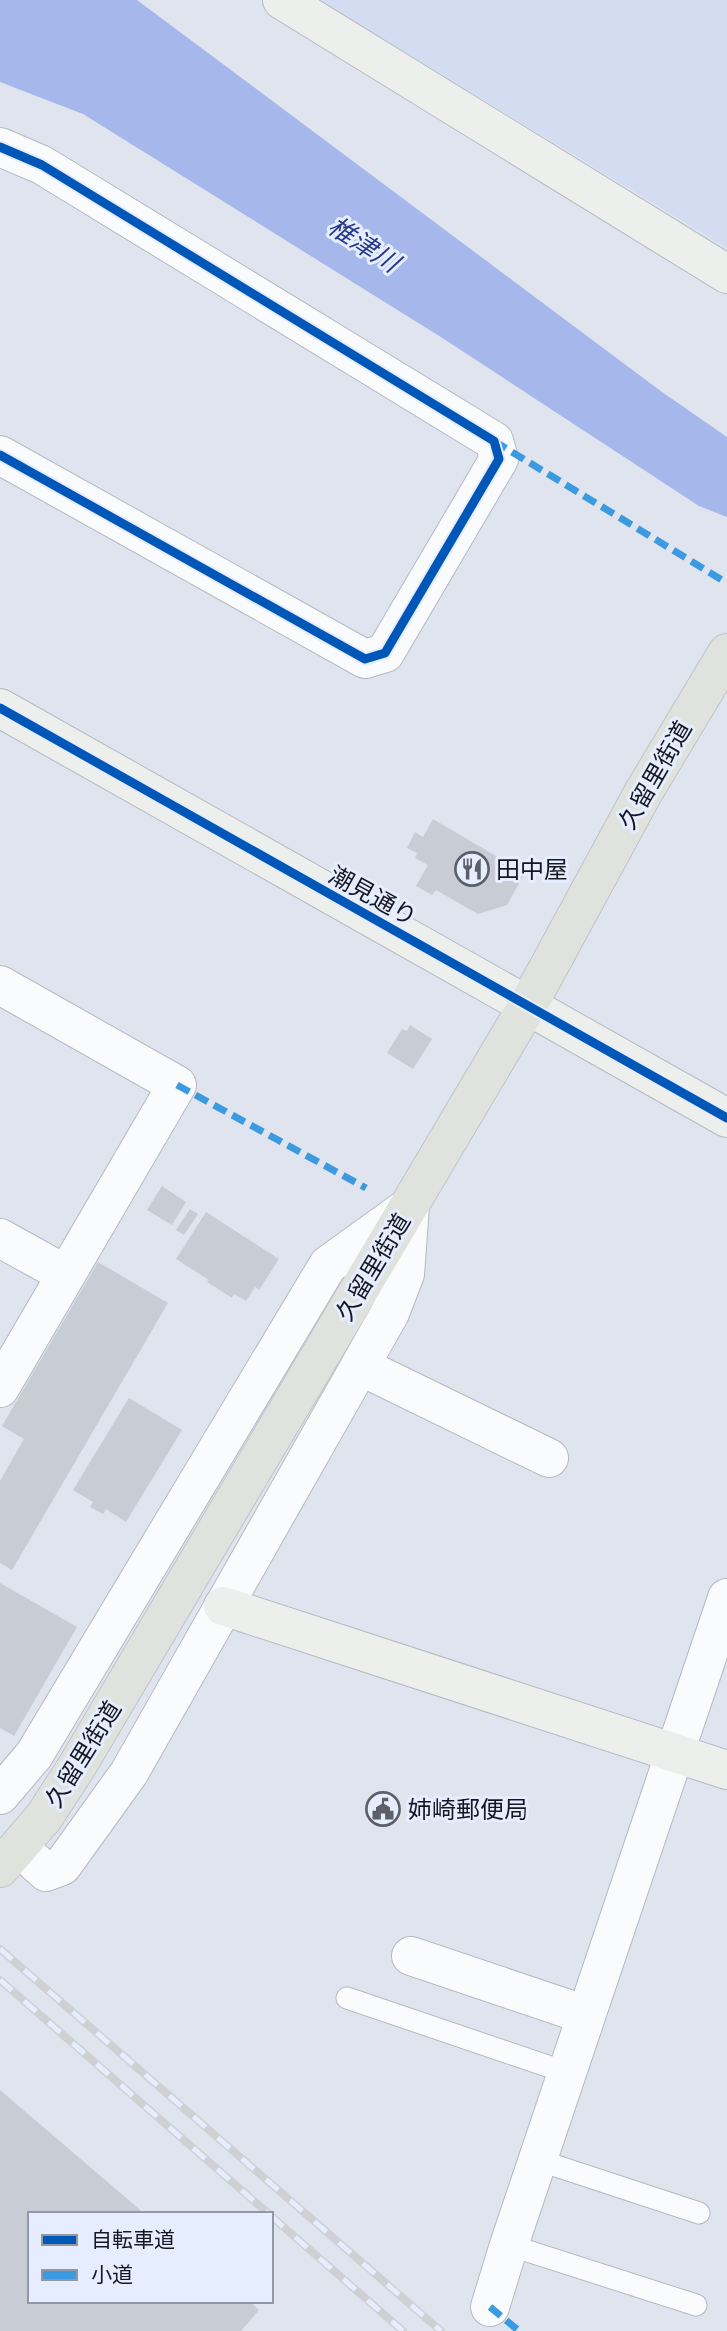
<svg xmlns="http://www.w3.org/2000/svg" width="727" height="2331" font-family="'PT Sans Narrow','Noto Sans JP',sans-serif">
  <style>
    .built { fill: #d3dcf0 }
    .water { fill: #a5b7eb }
    .building { fill: #c8ccd5 }
    .lines { fill: none; stroke-linecap: round; stroke-linejoin: round }
    .lane-casing { stroke: #b5b9c1; stroke-width: 23 }
    .street-casing { stroke: #b5b9c1; stroke-width: 40 }
    .secondary-casing { stroke: #b5b9c1; stroke-width: 40 }
    .primary-casing { stroke: #c1c3c8; stroke-width: 40 }
    .lane { stroke: #fafbfd; stroke-width: 21 }
    .street { stroke: #fafbfd; stroke-width: 38 }
    .secondary { stroke: #edefec; stroke-width: 38 }
    .primary { stroke: #e0e3dd; stroke-width: 38 }
    .rail-casing { stroke: #cfd0d3; stroke-width: 8 }
    .rail { stroke: #e6edff; stroke-width: 5; stroke-dasharray: 16; stroke-linecap: butt }
    .quiet { stroke: #3b9ae0; stroke-width: 7; stroke-dasharray: 14 7; stroke-linecap: butt }
    .cycleway-casing { stroke: #e6edff; stroke-width: 13 }
    .cycleway { stroke: #0057b8; stroke-width: 9 }
    .labels { text-anchor: middle; dominant-baseline: central; stroke-width: 6; stroke-linejoin: round; paint-order: stroke }
    .street-label { font-size: 24px; fill: #161820; stroke: #e6edff }
    .poi-label { font-size: 24px; fill: #161820; stroke: #e6edff; text-anchor: start }
    .water-label { font-size: 26px; font-style: italic; fill: #273a8a; stroke: #e6edff }
  </style>
  <rect width="100%" height="100%" fill="#dfe4ef"/>
  <!-- built -->
  <path class="built" d="M319 0H727V248Z"/>
  <!-- water -->
  <path class="water" d="M0 0H137L662 392 727 437V517L699 506 444 339 83 114 0 82Z"/>
  <!-- building -->
  <path class="building" d="M433 819 525 873 507 905 478 914 436 890 432 895 416 886 428 865 415 858 417 853 407 848 415 832 423 837Z
    M410 1025 432 1039 413 1069 387 1053 402 1029 407 1031Z
    M162 1186 186 1202 172 1225 147 1210Z
    M190 1209 198 1214 184 1235 176 1230Z
    M206 1212 279 1259 259 1290 255 1287 246 1301 234 1294 232 1298 207 1282 209 1280 176 1259Z
    M98 1262 168 1303 12 1570 0 1563V1481L24 1439 2 1426Z
    M129 1398 182 1430 126 1522 106 1509 103 1514 90 1507 93 1502 73 1490Z
    M0 1583 77 1627 14 1736 0 1728Z
    M0 2090 145 2214H30V2301H249L259 2310 241 2331H0Z"/>
  <g class="lines">
    <!-- lane casing -->
    <g class="lane-casing">
      <path id="lane" d="M347 1998 568 2073
        M538 2160 699 2213
        M509 2245 696 2305"/>
    </g>
    <!-- street casing -->
    <g class="street-casing">
      <path id="street" d="M0 147 42 165 494 441 499 459 385 653 365 659 0 455
        M0 985 177 1085 0 1388
        M0 1238 65 1274
        M360 1366 549 1458
        M0 1795 34 1755 328 1265 410 1206
        M35 1862 46 1872 62 1866 129 1773 390 1313 405 1274 410 1206
        M411 1956 586 2015
        M490 2307 509 2245 727 1598"/>
    </g>
    <!-- secondary casing -->
    <g class="secondary-casing">
      <path id="secondary" d="M282 0 727 274
        M0 708 727 1118
        M223 1606 727 1770"/>
    </g>
    <!-- primary casing -->
    <g class="primary-casing">
      <path id="primary" d="M0 1868 44 1817 77 1766 528 1005 643 793 727 653"/>
    </g>
    <!-- lane -->
    <use href="#lane" class="lane"/>
    <!-- street -->
    <use href="#street" class="street"/>
    <!-- secondary -->
    <use href="#secondary" class="secondary"/>
    <!-- primary -->
    <use href="#primary" class="primary"/>
    <!-- rail casing -->
    <g class="rail-casing">
      <path id="rail" d="M0 1949 441 2331
        M0 1980 269 2214
        M271 2216 403 2331"/>
    </g>
    <!-- rail -->
    <use href="#rail" class="rail"/>
    <!-- quiet -->
    <path class="quiet" d="M494 441 727 583
      M177 1085 366 1188
      M490 2307 519 2331"/>
    <!-- cycleway casing -->
    <g class="cycleway-casing">
      <path id="cycleway" d="M0 147 42 165 494 441 499 459 385 653 365 659 0 455
        M0 708 727 1118"/>
    </g>
    <!-- cycleway -->
    <use href="#cycleway" class="cycleway"/>
  </g>
  <!-- icons -->
  <defs>
    <g id="restaurant-ring" transform="scale(1.75)"><circle r="9.5" fill="#e6edff" stroke="#5c5f68" stroke-width="1.5"/><path d="M-5-6h1v4h1v-4h1v4h1v-4h1v5L-1.5 .5V6h-2V.5L-5-1ZM5-6V6H3V1.5H1.5Q1.5-4 5-6Z" fill="#5c5f68"/></g>
    <g id="civic-ring" transform="scale(1.75)"><circle r="9.5" fill="#e6edff" stroke="#5c5f68" stroke-width="1.5"/><path d="M-.6-6.5H3V-4.5H.6V-3L4-1V1h2V6H-6V1h2V-1L-.6-3ZM-1.2 2.5V6h2.4V2.5Z" fill="#5c5f68"/></g>
  </defs>
  <g fill-rule="evenodd">
    <use href="#restaurant-ring" x="472" y="869"/>
    <use href="#civic-ring" x="383" y="1809"/>
  </g>
  <g class="labels">
    <!-- street labels -->
    <g class="street-label">
      <text transform="translate(655 775) rotate(-60)">久留里街道</text>
      <text transform="translate(373 896) rotate(29)">潮見通り</text>
      <text transform="translate(373 1267) rotate(-59)">久留里街道</text>
      <text transform="translate(83 1754) rotate(-58)">久留里街道</text>
    </g>
    <!-- poi labels -->
    <g class="poi-label">
      <text x="496" y="869">田中屋</text>
      <text x="408" y="1809">姉崎郵便局</text>
    </g>
    <!-- water labels -->
    <g class="water-label">
      <text transform="translate(364 244) rotate(33)">椎津川</text>
    </g>
  </g>
  <!-- legend -->
  <rect x="28" y="2212" width="245" height="91" fill="#e6edff" stroke="#9398a6" stroke-width="2"/>
  <rect x="42" y="2235" width="35" height="10" fill="#0057b8" stroke="#9398a6" stroke-width="2"/>
  <text x="91" y="2247" font-size="21" fill="#161820">自転車道</text>
  <rect x="42" y="2270" width="35" height="10" fill="#3b9ae0" stroke="#9398a6" stroke-width="2"/>
  <text x="91" y="2282" font-size="21" fill="#161820">小道</text>
</svg>
